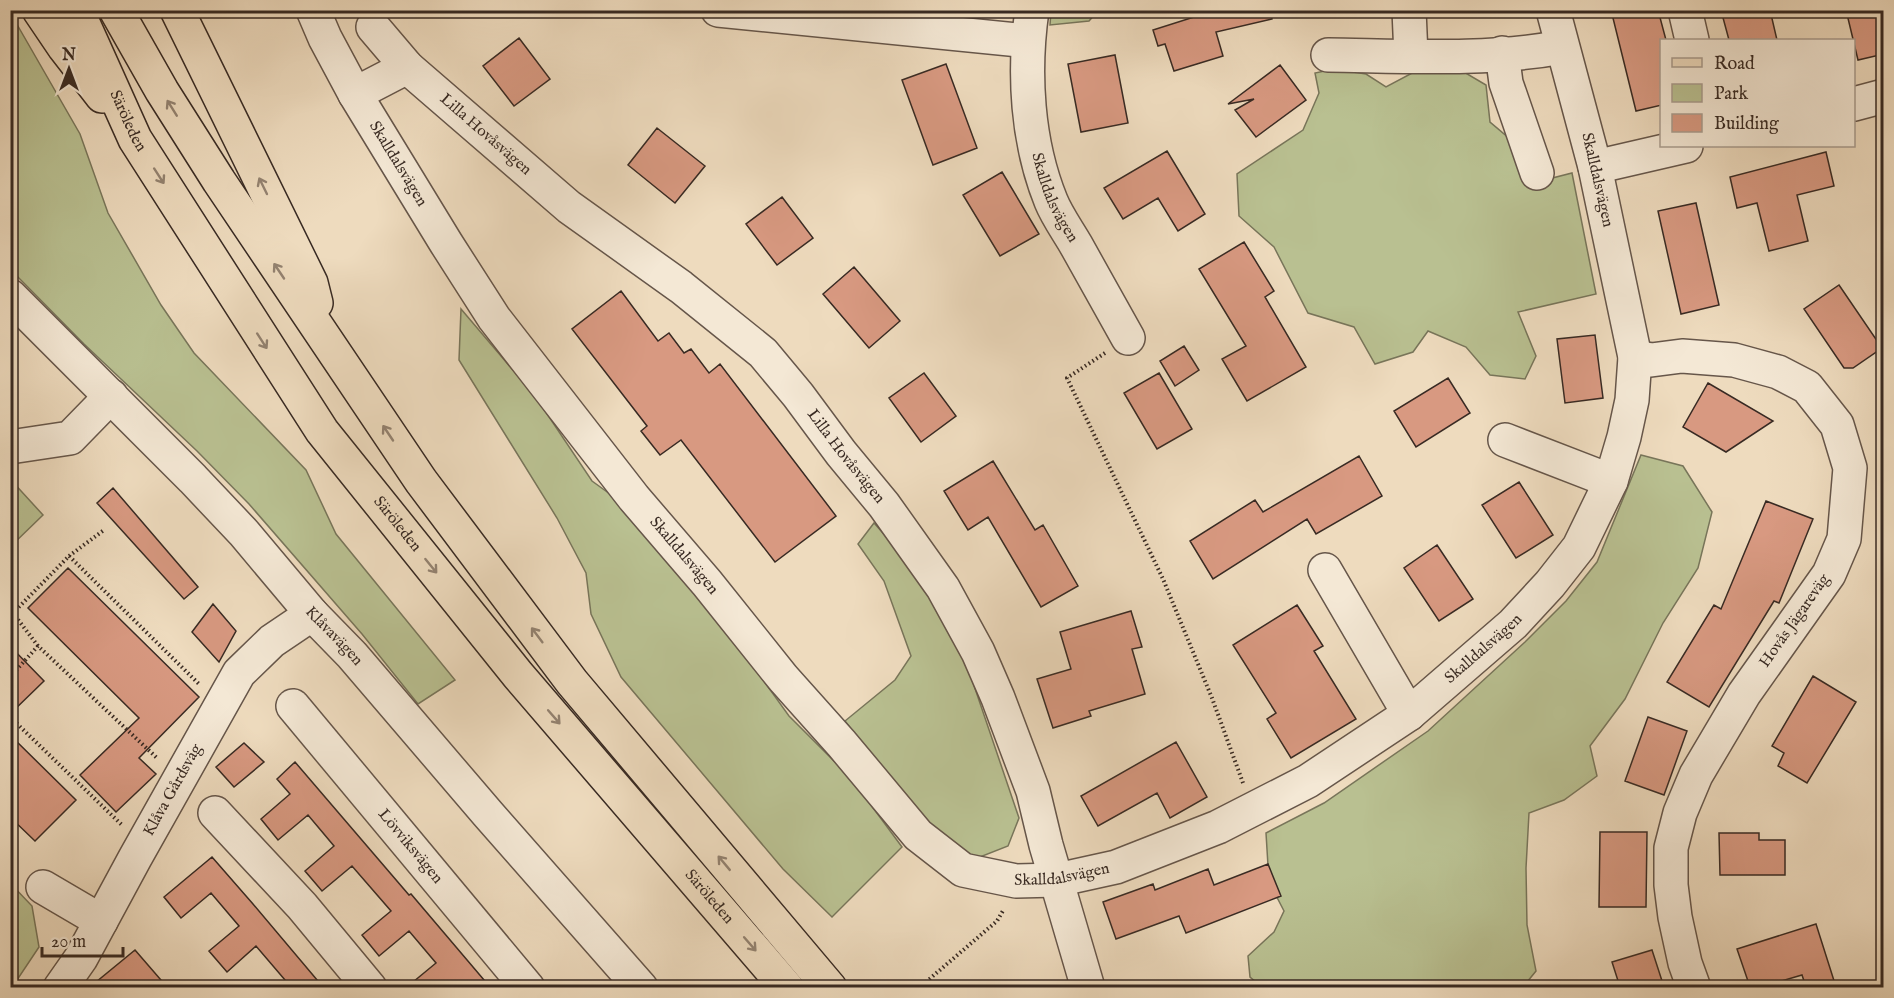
<svg xmlns="http://www.w3.org/2000/svg" width="1894" height="998" font-family="'IM FELL English',serif">
  <style>
    .green { fill: #b9c091; stroke: #78755a; stroke-width: 1.5 }
    .building { fill: #d89981; stroke: #382a23; stroke-width: 1.5 }
    .lines { fill: none; stroke-linecap: round; stroke-linejoin: round }
    .minor-casing { stroke: #66564a; stroke-width: 36 }
    .major-casing { stroke: #382a23; stroke-width: 36 }
    .path { stroke: #382a23; stroke-width: 4; stroke-dasharray: 1.5 3; stroke-linecap: butt }
    .minor { stroke: #f4e8d5; stroke-width: 33 }
    .major { stroke: #eedbbe; stroke-width: 33 }
    .oneway { stroke: #938270 }
    .labels { text-anchor: middle; dominant-baseline: central; stroke-width: 5; stroke-linejoin: round; paint-order: stroke }
    .street-label { font-size: 16px; fill: #382a23; stroke: #f4e8d5 }
  </style>
  <rect width="100%" height="100%" fill="#eedbbe"/>
  <filter id="stains"><feTurbulence type="fractalNoise" baseFrequency=".00333" numOctaves="4"/><feColorMatrix values="0 0 0 0 .2 0 0 0 0 .09 0 0 0 0 .02 0 0 0 .5 -.17"/></filter>
  <radialGradient id="worn" r=".72"><stop offset=".6" stop-color="#630" stop-opacity="0"/><stop offset="1" stop-color="#630" stop-opacity=".3"/></radialGradient>
  <!-- green -->
  <path class="green" d="M1051 11V10L1098 11 1089 21 1050 25Z
    M11 14 80 134 108 213 161 305 194 353 306 470 336 534 455 680 418 704 362 634 249 504 197 451 84 344 11 270Z
    M1334 69 1366 74 1386 87 1414 72H1464L1486 85 1490 122 1510 139 1525 185 1572 173 1596 294 1518 312 1536 356 1525 379 1490 375 1466 347 1428 331 1413 352 1375 364 1354 327 1308 313 1274 247 1239 216 1237 174 1303 130 1319 93 1315 73Z
    M461 309 535 396 592 481 621 502 732 637 789 716 851 778 902 847 832 917 783 869 621 677 591 614 586 573 557 518 459 360Z
    M1641 455 1683 466 1712 512 1698 568 1663 623 1625 699 1590 746 1597 776 1564 800 1529 813 1526 868 1527 925 1536 971 1523 987H1262L1250 977 1248 956 1274 932 1284 911 1269 882 1266 833 1324 803 1428 731 1525 642 1566 601 1597 562Z
    M11 480 43 515 11 546Z
    M874 523 916 570 934 606 965 659 1019 818 1008 846 980 857 963 853 914 810 845 721 895 680 911 656 884 581 858 544Z
    M10 883 32 906 39 947 13 986H11Z"/>
  <!-- building -->
  <path class="building" d="M1216 10H1271L1272 19 1216 32 1223 56 1174 71 1165 44 1158 46 1153 30Z
    M1611 10H1658L1666 40H1662V105L1636 111Z
    M1738 10H1770L1777 40H1729L1722 14Z
    M1846 10H1884V54L1858 60Z
    M519 38 550 79 514 106 483 66Z
    M1115 55 1128 123 1081 132 1068 64Z
    M946 64 977 148 933 165 902 80Z
    M1280 65 1306 100 1256 137 1235 110 1254 99 1228 104Z
    M657 128 705 166 675 203 628 165Z
    M1167 151 1205 214 1178 231 1158 198 1123 219 1104 188Z
    M1826 152 1834 186 1797 195 1808 241 1769 251 1757 203 1737 208 1730 177Z
    M1002 172 1039 234 1000 256 963 195Z
    M782 197 813 238 777 265 746 224Z
    M1696 203 1719 305 1681 314 1658 211Z
    M1244 242 1274 291 1265 297 1306 367 1247 401 1222 359 1246 346 1199 269Z
    M854 267 900 321 869 348 823 294Z
    M1839 285 1882 348 1853 368H1844L1804 309Z
    M621 291 658 341 669 333 684 353 691 349 709 373 720 364 836 516 775 562 681 440 660 455 641 431 647 426 572 329Z
    M1595 335 1603 398 1565 403 1557 339Z
    M1184 346 1199 370 1175 386 1160 361Z
    M924 373 956 416 921 442 889 398Z
    M1159 373 1192 429 1157 449 1124 393Z
    M1448 378 1470 413 1416 447 1394 411Z
    M1708 383 1773 421 1726 452 1683 427Z
    M1359 456 1382 496 1316 534 1307 519 1213 579 1190 541 1255 500 1263 512Z
    M993 461 1035 530 1043 525 1078 586 1041 607 988 517 968 530 944 491Z
    M1519 482 1553 535 1516 558 1482 505Z
    M113 488 198 587 184 599 97 503Z
    M1766 501 1813 519 1779 603 1774 601 1709 707 1667 682 1714 605 1721 609Z
    M1437 545 1473 599 1439 621 1404 568Z
    M68 568 199 697 139 758 156 774 116 812 80 775 139 718 28 608Z
    M213 604 236 631 219 662 192 632Z
    M1297 605 1323 646 1314 651 1356 719 1291 758 1267 719 1276 713 1233 645Z
    M1131 611 1142 647 1132 649 1145 694 1089 711 1091 716 1053 728 1037 679 1071 669 1060 632Z
    M10 646 44 681 10 714Z
    M1813 676 1856 702 1807 783 1778 766 1784 753 1772 746Z
    M1648 717 1687 731 1664 795 1625 781Z
    M10 735 76 800 35 841 10 817Z
    M1176 742 1207 797 1170 818 1157 793 1098 826 1081 796Z
    M244 743 264 762 234 787 216 767Z
    M295 762 409 895 411 894 490 987H407L436 963 409 931 379 956 362 935 391 911 352 866 322 891 305 871 334 846 308 815 278 840 261 819 290 794 277 779Z
    M1600 832H1647L1646 907H1599Z
    M1719 833H1759V840H1785V875H1720Z
    M212 857 253 904 323 987H291L256 946 227 972 209 951 239 926 211 893 181 918 164 897Z
    M1268 864 1281 896 1186 933 1179 916 1116 939 1103 902 1153 884 1155 890 1208 869 1214 885Z
    M1816 924 1836 987H1806L1802 975 1761 987H1750L1737 949Z
    M135 950 167 987H90Z
    M1652 950 1664 987H1620L1612 962Z"/>
  <g class="lines">
    <!-- minor casing -->
    <g class="minor-casing">
      <g id="minor">
        <path id="s1" d="M313 10 325 38 355 94 446 243 494 318 634 498 707 583 783 678 842 744 918 835 963 870 1016 881 1057 880 1116 867 1218 827 1308 781 1409 714 1513 624 1550 584 1579 547 1611 481 1624 437 1632 400 1635 357 1595 167 1553 10"/>
        <path d="M718 10 1028 41"/>
        <path id="s2" d="M1032 10C1023 73 1027 142 1051 201 1057 216 1068 231 1076 245 1093 276 1111 307 1128 338"/>
        <path d="M1409 10 1411 56"/>
        <path d="M1685 10 1692 40"/>
        <path id="s3" d="M373 27 407 67 569 207 681 287 763 353 798 395 841 453 884 505 943 588 978 652 998 698 1033 791 1046 845 1088 988"/>
        <path d="M1502 53 1506 83 1537 173"/>
        <path d="M1328 55C1404 56 1488 61 1562 47"/>
        <path d="M355 94 407 67"/>
        <path d="M1854 104 1884 96"/>
        <path d="M1595 167 1686 146"/>
        <path id="s4" d="M10 296 193 479 244 533 312 614 352 655 488 814 641 988"/>
        <path d="M1635 357 1651 360 1682 356 1734 360 1778 372 1807 387 1837 425 1850 468 1844 539 1829 574 1744 694 1696 775 1680 813 1671 848V885L1675 917 1685 963 1694 988"/>
        <path d="M1505 440 1611 481"/>
        <path d="M10 447 70 438 111 396"/>
        <path d="M1325 570 1409 714"/>
        <path id="s5" d="M293 706 528 988"/>
        <path d="M215 813 302 906 370 988"/>
        <path d="M43 887 101 921"/>
        <path id="s6" d="M60 988 81 958 135 858 239 673 272 641 312 614"/>
      </g>
    </g>
    <!-- major casing -->
    <g class="major-casing">
      <g id="major">
        <path d="M39 10 64 47 102 96"/>
        <path id="s7" d="M77 10 135 139 322 431 518 675 787 988"/>
        <path d="M116 10 162 91 219 181 421 481 572 682 830 988"/>
        <path d="M177 10 311 283 316 303"/>
      </g>
    </g>
    <!-- path -->
    <path class="path" d="M1105 353 1067 378 1163 579 1212 698 1243 783
      M69 556 104 530
      M38 646 13 613 69 556 200 685
      M10 677 38 646 157 758
      M10 717 122 825
      M919 988 997 921 1004 909"/>
    <!-- minor -->
    <use href="#minor" class="minor"/>
    <!-- major -->
    <use href="#major" class="major"/>
  </g>
  <!-- one-way arrows -->
  <defs><path id="oneway-shaft" d="M-6 0H5M1.5-3L5.5 0L1.5 3" fill="none" stroke-width="1.6" stroke-linecap="round" stroke-linejoin="round" transform="scale(1.5)"/></defs>
  <g class="oneway">
    <use href="#oneway-shaft" transform="translate(172 108) rotate(-122)"/>
    <use href="#oneway-shaft" transform="translate(159 176) rotate(57)"/>
    <use href="#oneway-shaft" transform="translate(263 186) rotate(-116)"/>
    <use href="#oneway-shaft" transform="translate(279 271) rotate(-124)"/>
    <use href="#oneway-shaft" transform="translate(262 341) rotate(57)"/>
    <use href="#oneway-shaft" transform="translate(388 433) rotate(-124)"/>
    <use href="#oneway-shaft" transform="translate(431 566) rotate(51)"/>
    <use href="#oneway-shaft" transform="translate(537 635) rotate(-127)"/>
    <use href="#oneway-shaft" transform="translate(554 717) rotate(49)"/>
    <use href="#oneway-shaft" transform="translate(724 863) rotate(-130)"/>
    <use href="#oneway-shaft" transform="translate(750 944) rotate(49)"/>
  </g>
  <g class="labels">
    <!-- street labels -->
    <g class="street-label">
      <text stroke="none"><textPath href="#s7" startOffset="122">Säröleden</textPath></text>
      <text stroke="none"><textPath href="#s3" startOffset="156">Lilla Hovåsvägen</textPath></text>
      <text stroke="none"><textPath href="#s1" startOffset="176">Skalldalsvägen</textPath></text>
      <text transform="translate(1597 180) rotate(77)">Skalldalsvägen</text>
      <text stroke="none"><textPath href="#s2" startOffset="192">Skalldalsvägen</textPath></text>
      <text stroke="none"><textPath href="#s3" startOffset="642">Lilla Hovåsvägen</textPath></text>
      <text stroke="none"><textPath href="#s7" startOffset="608">Säröleden</textPath></text>
      <text stroke="none"><textPath href="#s1" startOffset="662">Skalldalsvägen</textPath></text>
      <text transform="translate(1795 621) rotate(-55)">Hovås Jägareväg</text>
      <text stroke="none"><textPath href="#s4" startOffset="470">Klåvavägen</textPath></text>
      <text stroke="none"><textPath href="#s1" startOffset="1670">Skalldalsvägen</textPath></text>
      <text stroke="none"><textPath href="#s6" startOffset="228">Klåva Gårdsväg</textPath></text>
      <text stroke="none"><textPath href="#s5" startOffset="183">Lövviksvägen</textPath></text>
      <text stroke="none"><textPath href="#s1" startOffset="1184">Skalldalsvägen</textPath></text>
      <text stroke="none"><textPath href="#s7" startOffset="1094">Säröleden</textPath></text>
    </g>
  </g>
  <!-- margin -->
  <rect width="1894" height="998" fill="none" stroke="#eedbbe" stroke-width="36"/>
  <rect x="12" y="12" width="1870" height="974" fill="none" stroke="#382a23" stroke-width="3"/>
  <rect x="18" y="18" width="1858" height="962" fill="none" stroke="#382a23" stroke-width="1.5"/>
  <!-- legend -->
  <rect x="1660" y="39" width="195" height="108" fill="#f4e8d5" stroke="#a99c8e" stroke-width="1.5"/>
  <rect x="1672" y="58" width="30" height="9" fill="#eedbbe" stroke="#a99c8e" stroke-width="1.5"/>
  <text x="1714" y="69" font-size="18" fill="#382a23">Road</text>
  <rect x="1672" y="84" width="30" height="18" fill="#b9c091" stroke="#a99c8e" stroke-width="1.5"/>
  <text x="1714" y="99" font-size="18" fill="#382a23">Park</text>
  <rect x="1672" y="114" width="30" height="18" fill="#d89981" stroke="#a99c8e" stroke-width="1.5"/>
  <text x="1714" y="129" font-size="18" fill="#382a23">Building</text>
  <!-- north arrow -->
  <g transform="translate(69 69)" stroke="#f4e8d5" stroke-width="4.5" paint-order="stroke">
  <path d="M0-4.5L10 22L0 15L-10 22Z" fill="#382a23"/>
  <text y="-9" font-size="16" font-weight="bold" text-anchor="middle" fill="#382a23">N</text>
  </g>
  <!-- scale -->
  <path d="M42 947v9h81v-9" fill="none" stroke="#382a23" stroke-width="3"/>
  <text x="51" y="947" font-size="18" fill="#382a23" stroke="#f4e8d5" stroke-width="4.5" paint-order="stroke">20 m</text>
  <rect width="100%" height="100%" filter="url(#stains)"/>
  <rect width="100%" height="100%" fill="url(#worn)"/>
</svg>
